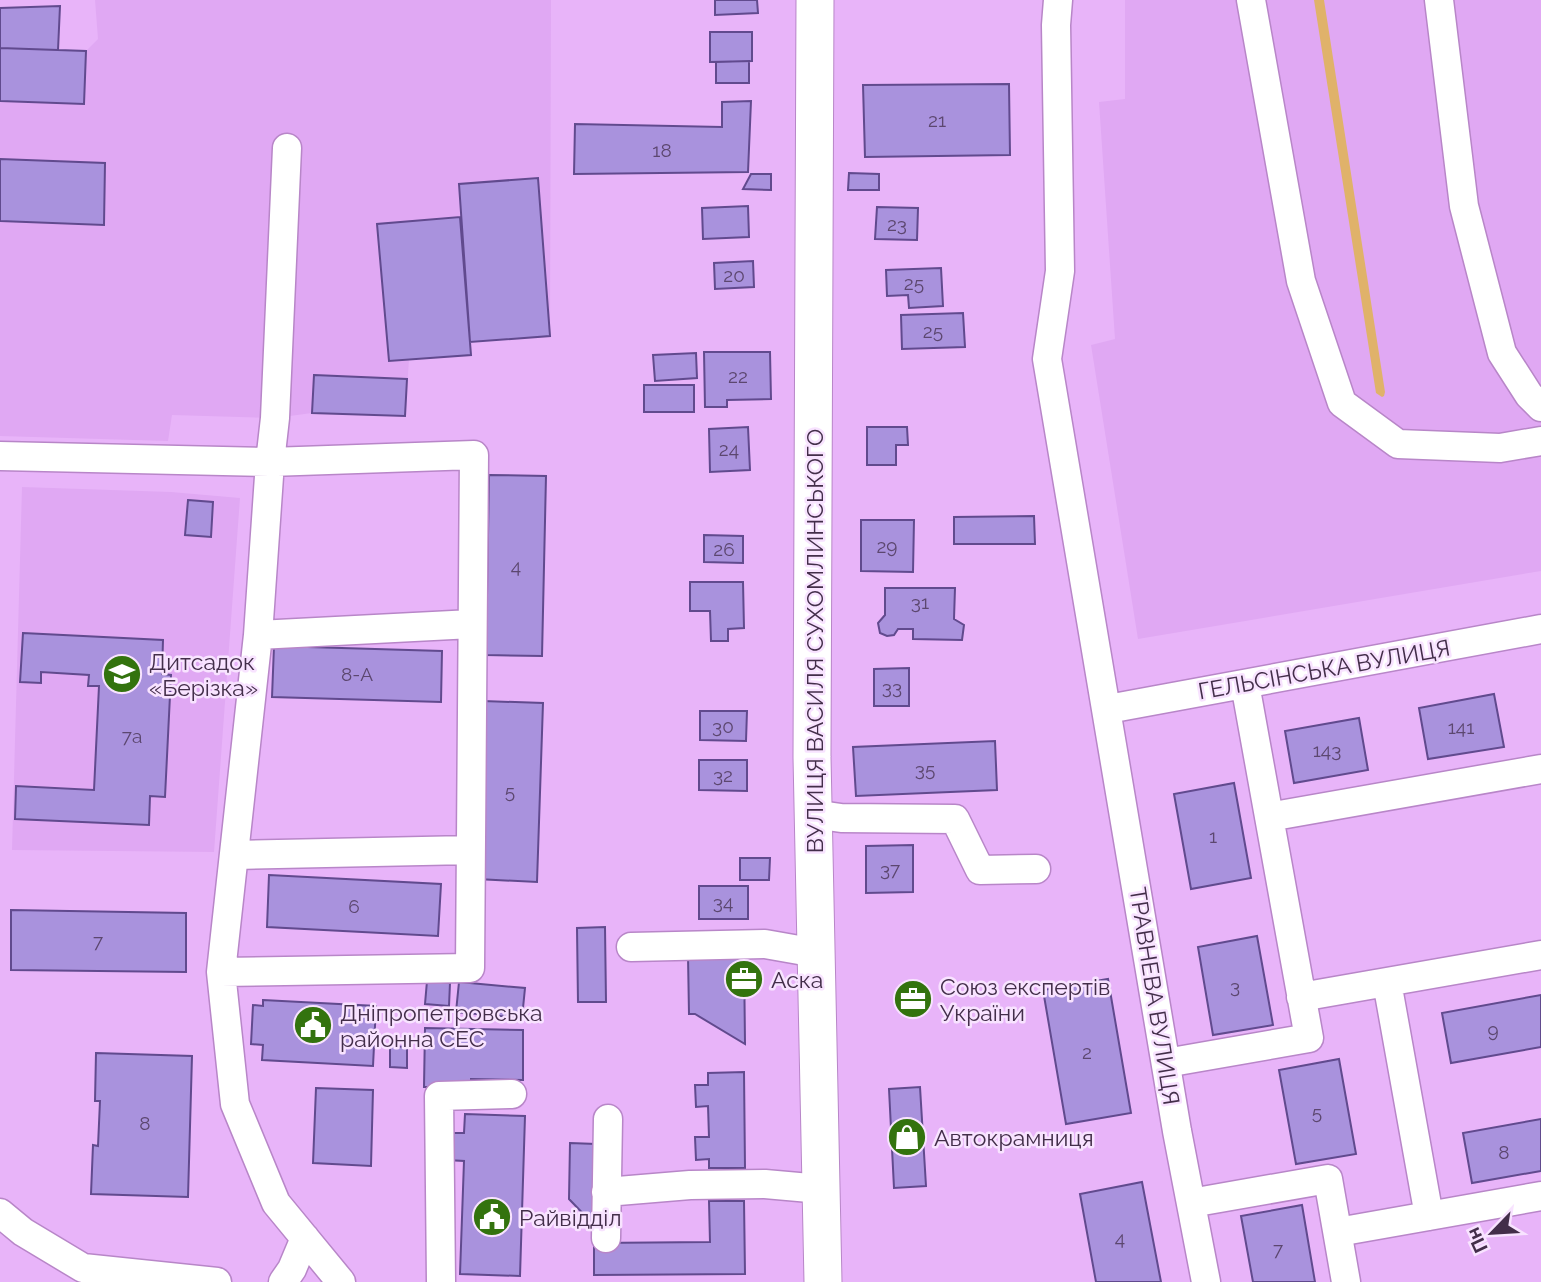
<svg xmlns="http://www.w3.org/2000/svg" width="1541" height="1282" font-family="Raleway,sans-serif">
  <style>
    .built { fill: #e0a8f3 }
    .green { fill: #e0b26a }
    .building { fill: #a992dd; stroke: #614a8e; stroke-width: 2 }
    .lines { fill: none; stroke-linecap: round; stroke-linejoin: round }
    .minor-casing { stroke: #b886c8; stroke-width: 31 }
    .major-casing { stroke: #b886c8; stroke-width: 39 }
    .minor { stroke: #fff; stroke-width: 28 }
    .major { stroke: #fff; stroke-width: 37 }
    .labels { text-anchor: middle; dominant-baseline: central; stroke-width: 5; stroke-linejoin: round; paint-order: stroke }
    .number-label { font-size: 19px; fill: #5c476f }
    .street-label { font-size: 23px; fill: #432e4a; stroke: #f8e3ff }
    .poi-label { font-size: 23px; fill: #432e4a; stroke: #f8e3ff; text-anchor: start }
  </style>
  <rect width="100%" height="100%" fill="#e8b4f9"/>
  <!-- built -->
  <path class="built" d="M95 0H551L550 336 470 342 471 355 409 360 405 416 312 413 275 418 172 415 168 441 0 436V48L86 51 98 39Z
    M1125 0H1541V571L1138 639 1091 345 1115 339 1099 102 1125 99Z
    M22 487 171 492 240 498 214 852 12 850Z"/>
  <!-- green -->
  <path class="green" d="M1314 0H1324L1385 392 1384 396 1382 397 1376 393Z"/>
  <!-- building -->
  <path class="building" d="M715 0H757L758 13 715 15Z
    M60 6 58 50 0 48V8Z
    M710 32H752V61L710 62Z
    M0 48 86 51 84 104 0 101Z
    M749 61V83H716V62Z
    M1009 84 1010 155 865 157 863 85Z
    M751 101 748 172 574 174 575 124 722 127V102Z
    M0 159 105 163 104 225 0 221Z
    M849 173 879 174V190H848Z
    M751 174H771V190L743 189Z
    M538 178 550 336 470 342 459 184Z
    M748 206 749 237 703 239 702 208Z
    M877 207 918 208 917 240 875 239Z
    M460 217 471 355 389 361 377 224Z
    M753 261 754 287 715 289 714 263Z
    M941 268 943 306 909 308 908 295 887 296 886 270Z
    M963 313 965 347 902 349 901 315Z
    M704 352H770L771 399 727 400V407H705Z
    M696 353 697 378 655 381 653 355Z
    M314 375 407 379 405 416 312 413Z
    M644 385H694V412H644Z
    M748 427 750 470 710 472 709 429Z
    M867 427H907L908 445H896V465H867Z
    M489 475 546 476 542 656 486 655Z
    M188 500 213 502 211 537 185 535Z
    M1034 516 1035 544H954V517Z
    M861 520H914L913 572 861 571Z
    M704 535 743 536V563L704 562Z
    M690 582H743L744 628 728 629V641H711L710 611H690Z
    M885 588H955L954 619 964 625 962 640 913 639V629H898L894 635 887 636 880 633 878 623 885 615Z
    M23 633 163 640 162 674 171 675 165 797 150 796 149 825 15 819 16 786 94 790 99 686H88L89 675 41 672V683L20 682Z
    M274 646 442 651 441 702 272 697Z
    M909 668V706H874V669Z
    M1494 694 1504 747 1428 759 1419 708Z
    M483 701 543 703 537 882 477 879Z
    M700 711H747L746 741 700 740Z
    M1359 718 1368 770 1294 783 1285 731Z
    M995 741 997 790 856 796 853 747Z
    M699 760H747V791L699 790Z
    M1234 783 1251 878 1191 889 1174 794Z
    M913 845V892L866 893V846Z
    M740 858H770L769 880H740Z
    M269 875 441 884 438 936 267 927Z
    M699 886H748V919H699Z
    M11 910 186 913V972L11 970Z
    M605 927 606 1002H578L577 928Z
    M1257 936 1273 1025 1213 1035 1198 947Z
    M744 955 745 1044 695 1014H689L688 956Z
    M1108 979 1131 1113 1066 1124 1043 990Z
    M427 981 450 983 449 1006 425 1004Z
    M459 982 525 988 522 1018 456 1012Z
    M1541 995V1047L1451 1063 1442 1013Z
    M263 1000 376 1006 373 1066 262 1060 263 1045 251 1044 253 1005 263 1006Z
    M425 1028 523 1030V1080L471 1079V1087H424Z
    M390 1046 407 1047V1068L390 1067Z
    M96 1053 192 1056 188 1197 91 1194 93 1145 98 1146 100 1101H95Z
    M1339 1059 1356 1154 1296 1164 1279 1070Z
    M744 1072 745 1168H709V1159L696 1160 695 1137H709L708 1106 696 1107 695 1085H708V1073Z
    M920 1087 926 1186 894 1188 889 1089Z
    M316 1088 373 1090 371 1166 313 1163Z
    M465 1114 525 1116 520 1276 460 1274 464 1161 447 1160 448 1133H464Z
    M1541 1119V1171L1472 1183 1463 1133Z
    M570 1143 596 1144 594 1225 569 1199Z
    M1142 1182 1161 1282H1096L1080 1194Z
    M709 1201H744L745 1274 594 1275V1243L710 1242Z
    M1302 1205 1315 1282H1253L1241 1216Z"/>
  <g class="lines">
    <!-- minor casing -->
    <g class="minor-casing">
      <path id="minor" d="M1058 0 1056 25 1060 271 1047 359 1177 1131 1206 1282
        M1251 0 1301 281 1342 403 1398 444 1500 448 1541 441
        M1439 0 1464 206 1502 353 1529 395 1541 407
        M0 456 270 462 258 635 221 972 235 1104 276 1203 341 1282
        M258 635 472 624
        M1108 709 1541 629
        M813 814 841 818 955 819 980 870 1036 869
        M1269 817 1541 769
        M236 855 470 850
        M631 947 765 944 816 953
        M221 972 470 968 474 455 270 462 275 418 287 148
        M1387 982 1429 1216
        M1301 997 1541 955
        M1166 1063 1309 1038 1245 684
        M606 1192 690 1185 765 1184 821 1189
        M1191 1203 1328 1179 1346 1282
        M0 1213 23 1232 83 1268 217 1282
        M1338 1232 1541 1196
        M606 1238 608 1119
        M283 1282 292 1269 305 1238
        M441 1282 439 1096 512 1094"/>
    </g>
    <!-- major casing -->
    <g class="major-casing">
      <path id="major" d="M815 0 812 757 823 1282"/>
    </g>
    <!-- minor -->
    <use href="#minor" class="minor"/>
    <!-- major -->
    <use href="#major" class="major"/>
  </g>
  <!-- icons -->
  <defs>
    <g id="school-disc" transform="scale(2.0125)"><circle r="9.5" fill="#33730e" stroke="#f8e3ff"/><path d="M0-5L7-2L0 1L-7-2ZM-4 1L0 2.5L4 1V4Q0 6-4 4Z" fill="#fff"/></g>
    <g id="office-disc" transform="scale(2.0125)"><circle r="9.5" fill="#33730e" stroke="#f8e3ff"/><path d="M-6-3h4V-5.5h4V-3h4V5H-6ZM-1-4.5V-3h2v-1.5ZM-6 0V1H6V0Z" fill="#fff"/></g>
    <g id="civic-disc" transform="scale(2.0125)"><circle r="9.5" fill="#33730e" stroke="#f8e3ff"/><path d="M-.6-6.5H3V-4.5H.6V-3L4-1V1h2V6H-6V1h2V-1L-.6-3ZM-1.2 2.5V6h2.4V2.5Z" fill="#fff"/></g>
    <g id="shop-disc" transform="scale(2.0125)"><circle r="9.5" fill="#33730e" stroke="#f8e3ff"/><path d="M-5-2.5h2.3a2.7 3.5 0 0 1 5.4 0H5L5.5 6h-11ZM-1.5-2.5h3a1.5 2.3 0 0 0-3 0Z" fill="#fff"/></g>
  </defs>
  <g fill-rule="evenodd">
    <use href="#school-disc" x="122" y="674"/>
    <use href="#office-disc" x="744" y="979"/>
    <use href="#office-disc" x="913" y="999"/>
    <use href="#civic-disc" x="313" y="1025"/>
    <use href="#shop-disc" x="907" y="1137"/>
    <use href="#civic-disc" x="492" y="1217"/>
  </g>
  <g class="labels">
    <!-- number labels -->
    <g class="number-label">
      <text x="937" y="120">21</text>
      <text x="662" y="150">18</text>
      <text x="897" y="224">23</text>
      <text x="734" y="275">20</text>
      <text x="914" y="283">25</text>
      <text x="933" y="331">25</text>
      <text x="738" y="376">22</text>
      <text x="729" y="449">24</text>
      <text x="887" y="546">29</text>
      <text x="724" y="549">26</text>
      <text x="516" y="566">4</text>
      <text x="920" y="602">31</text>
      <text x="357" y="674">8-А</text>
      <text x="892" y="687">33</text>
      <text x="723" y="726">30</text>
      <text x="1461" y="727">141</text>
      <text x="132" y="736">7а</text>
      <text x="1327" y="750">143</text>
      <text x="925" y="769">35</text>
      <text x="723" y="775">32</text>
      <text x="510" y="791">5</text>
      <text x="1213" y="836">1</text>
      <text x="890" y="869">37</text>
      <text x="723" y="902">34</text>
      <text x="354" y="906">6</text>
      <text x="98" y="941">7</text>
      <text x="1235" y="986">3</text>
      <text x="1493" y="1030">9</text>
      <text x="1087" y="1052">2</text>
      <text x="1317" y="1112">5</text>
      <text x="145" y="1123">8</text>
      <text x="1504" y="1152">8</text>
      <text x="1120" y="1238">4</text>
      <text x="1278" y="1249">7</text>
    </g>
    <!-- street labels -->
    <g class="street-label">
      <text transform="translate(814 641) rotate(-90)">ВУЛИЦЯ ВАСИЛЯ СУХОМЛИНСЬКОГО</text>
      <text transform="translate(1324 669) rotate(-10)">ГЕЛЬСІНСЬКА ВУЛИЦЯ</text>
      <text transform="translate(1155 996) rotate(81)">ТРАВНЕВА ВУЛИЦЯ</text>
    </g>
    <!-- poi labels -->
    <g class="poi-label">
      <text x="149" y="661">Дитсадок<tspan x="149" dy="26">«Берізка»</tspan></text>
      <text x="771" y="979">Аска</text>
      <text x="940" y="986">Союз експертів<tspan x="940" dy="26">України</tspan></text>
      <text x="340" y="1012">Дніпропетровська<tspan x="340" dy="26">районна СЕС</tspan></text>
      <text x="934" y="1137">Автокрамниця</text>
      <text x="519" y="1217">Райвідділ</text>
    </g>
  </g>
  <!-- north arrow -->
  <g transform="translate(1492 1233) rotate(245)" stroke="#f8e3ff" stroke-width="5" paint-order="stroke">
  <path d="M0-5L12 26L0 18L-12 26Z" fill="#432e4a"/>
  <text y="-10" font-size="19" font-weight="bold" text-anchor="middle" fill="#432e4a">Пн</text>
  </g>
</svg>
